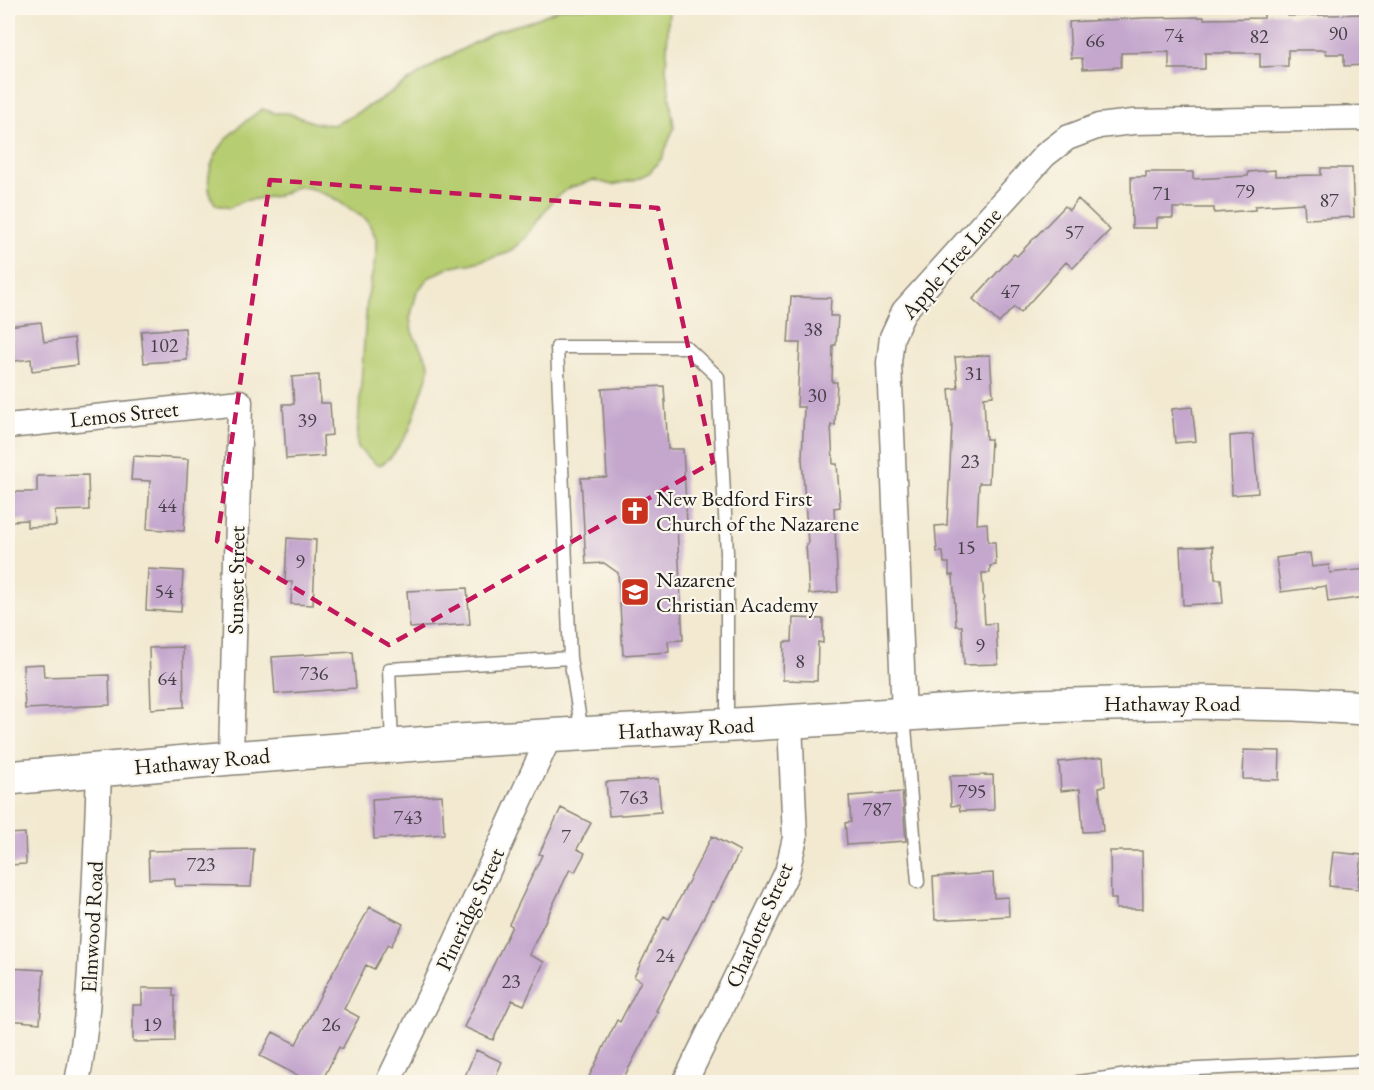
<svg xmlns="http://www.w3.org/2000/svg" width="1374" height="1090" font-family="'EB Garamond',serif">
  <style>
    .green { fill: #b7cd71; stroke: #6a7446; stroke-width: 1.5 }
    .building { fill: #c5a7ce }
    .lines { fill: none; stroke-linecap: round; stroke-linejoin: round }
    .lane-casing { stroke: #878276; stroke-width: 15 }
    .street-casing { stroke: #878276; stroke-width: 27 }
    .secondary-casing { stroke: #878276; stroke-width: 36 }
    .lane { stroke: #fff; stroke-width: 12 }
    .street { stroke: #fff; stroke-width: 24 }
    .secondary { stroke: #fff; stroke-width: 33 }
    .marked { fill: none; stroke: #c2185b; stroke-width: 4.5; stroke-dasharray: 12 8; stroke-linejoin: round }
    .labels { text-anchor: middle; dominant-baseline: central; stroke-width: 4.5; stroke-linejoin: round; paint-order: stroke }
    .number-label { font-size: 20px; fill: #463f48 }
    .street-label { font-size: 22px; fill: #1c1c1c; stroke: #fbf7ec }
    .poi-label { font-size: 22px; fill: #1c1c1c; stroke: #fbf7ec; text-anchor: start }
  </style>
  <rect width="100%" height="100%" fill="#fbf7ec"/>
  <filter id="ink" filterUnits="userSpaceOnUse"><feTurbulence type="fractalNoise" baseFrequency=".0167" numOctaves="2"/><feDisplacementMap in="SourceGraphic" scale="12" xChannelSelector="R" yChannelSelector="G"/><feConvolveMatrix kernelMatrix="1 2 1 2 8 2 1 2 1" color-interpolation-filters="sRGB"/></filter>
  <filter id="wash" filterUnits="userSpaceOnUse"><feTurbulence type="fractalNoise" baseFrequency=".008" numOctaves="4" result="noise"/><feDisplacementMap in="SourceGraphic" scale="24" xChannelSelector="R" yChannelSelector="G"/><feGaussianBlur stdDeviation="1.35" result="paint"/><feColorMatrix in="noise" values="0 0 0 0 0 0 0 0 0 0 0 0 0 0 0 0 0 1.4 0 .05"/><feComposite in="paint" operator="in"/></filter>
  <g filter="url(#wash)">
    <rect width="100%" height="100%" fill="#f2e9d0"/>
    <!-- green -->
    <path class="green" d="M562 8H669L666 68 674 128 662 158 649 173 634 180 612 185 594 180 569 188 553 200 525 238 508 253 469 264 452 266 428 278 417 292 410 318 412 332 429 364 428 374 409 431 392 456 382 464 377 465 358 448 357 441 367 300 376 256V238L367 220 332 197 309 188 297 187 277 196 242 201 230 208 216 205C201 185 211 157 226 140 235 128 250 118 262 109L275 113H288L315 123 333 125 350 117 384 97 438 62 497 31 531 21Z"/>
    <g id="blocks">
      <!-- building -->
      <path class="building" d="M1264 13H1287L1288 16 1366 14V65L1344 66V54H1326V50H1288V66L1260 67V53H1205V69H1169V52L1121 53V67L1083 69 1082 58H1071L1069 22 1143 18 1204 17V19L1264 18Z
        M1321 168H1352L1354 217 1305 219 1304 203 1255 206V210L1214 213V208H1173V218H1157V228H1132L1131 177H1146V172H1193V179L1248 176V172L1275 170V176L1321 175Z
        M1078 199 1110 230 1073 268 1066 262 1020 313 1014 307 999 323 973 299 1014 254 1017 256 1065 206 1069 210Z
        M791 297 831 298 830 316H838L836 345H833L832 382H837L835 425H831L833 464H837L840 507 834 508 838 592 809 594 806 544H808L802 458 804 407H797L800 343H788Z
        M41 322 44 342 74 338 77 365 32 371 31 359 8 362V326Z
        M185 328 187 360 144 363 141 331Z
        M990 355 993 396 984 397 986 439H991L989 483H979L977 524 987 523 988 542H995L996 565 990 566V573H982L985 624 996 623 998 664 964 665 962 626H956L953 575H949V563H944L943 552H937L935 526 947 525 952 425 949 389 958 388 955 357Z
        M319 375 320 403H330L332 435 323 436 324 456 286 459 283 404H294L292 377Z
        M664 386 668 449H683L687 524 677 525 683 640 668 641 669 652 623 655 618 573 604 563 586 564 581 478 607 477 602 389Z
        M1192 407 1196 441 1175 443 1172 409Z
        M1253 434 1258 493 1232 495 1230 436Z
        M133 456 188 459 184 531 147 529 150 481 131 480Z
        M88 475 89 510 55 511 56 526 27 527V520L11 521V492H37V476Z
        M287 538 316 540 313 605 291 604 292 582H285Z
        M1213 546 1215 579H1221L1223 603 1183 605 1180 547Z
        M1310 553 1312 567 1329 565 1330 573 1366 569V597L1328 602 1326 586 1281 592 1276 558Z
        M148 569 183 571 181 612 146 610Z
        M467 588 470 624 410 628 407 591Z
        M793 618 823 619V643L818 642 817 681 783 680 784 642H792Z
        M183 647 184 707 151 709 149 648Z
        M353 652 356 688 275 694 272 657Z
        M43 664 44 677 109 675 110 705 25 709 23 665Z
        M1244 750 1280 751 1279 780 1243 779Z
        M1103 757 1105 786 1099 787 1103 831 1083 832 1080 789 1061 791 1059 762Z
        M993 775 994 810 960 811 959 805 951 806 950 776Z
        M658 779 661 812 609 816 606 782Z
        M902 792 906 841 847 845 845 823 851 822 849 796Z
        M442 795 444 834 374 839 372 799Z
        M561 808 591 823 577 849 585 853 575 872 570 869 529 955 544 962 524 1005 512 1000 493 1040 464 1027 512 926 509 924 542 855 539 854Z
        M25 833 26 864 8 865V834Z
        M712 836 740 851 714 902 712 901 656 1011 658 1012 621 1083H586L617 1020 620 1022 641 981 634 977 664 916 669 919Z
        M254 849 251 887 175 886V878L149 879 148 851Z
        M1110 851H1142L1143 909H1116V899H1111Z
        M1333 852 1362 855 1358 889 1329 886Z
        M993 873 994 898 1008 897 1009 916 935 920 933 877Z
        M370 907 403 924 391 946 388 944 374 969 366 965 344 1009 359 1017 342 1049 339 1047 321 1083H312L260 1056 273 1032 296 1044 322 992Z
        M8 968 44 970 40 1023 8 1020Z
        M142 988H173V996H175V1041L133 1042V1005H142Z
        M476 1050 502 1062 493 1083H462Z"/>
    </g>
  </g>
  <g filter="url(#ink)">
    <use href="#blocks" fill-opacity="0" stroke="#878276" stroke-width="1.5"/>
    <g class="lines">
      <!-- lane casing -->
      <g class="lane-casing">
        <path id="lane" d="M570 658 582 733
          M904 715 918 882
          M392 745 389 669 570 658 557 347H686L718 377 727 553V724
          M1078 1082 1156 1071 1366 1061"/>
      </g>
      <!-- street casing -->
      <g class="street-casing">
        <path id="street" d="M8 426 240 402 231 758
          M904 714 889 363 892 337 904 311 1045 155 1067 138 1099 126 1133 122 1366 118
          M77 1082C86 1039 89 995 91 950 95 890 97 831 99 771
          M388 1082 452 950 550 735
          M685 1082 787 872 795 838 790 722"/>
      </g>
      <!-- secondary casing -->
      <g class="secondary-casing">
        <path id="secondary" d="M8 778 231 758 458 741 751 724 1033 706 1190 702 1294 704 1366 708"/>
      </g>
      <!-- lane -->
      <use href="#lane" class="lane"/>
      <!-- street -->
      <use href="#street" class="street"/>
      <!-- secondary -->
      <use href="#secondary" class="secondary"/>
    </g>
  </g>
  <!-- marked area -->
  <path class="marked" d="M270 180 658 208 713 462 389 645 217 541Z"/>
  <!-- icons -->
  <defs>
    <g id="church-square" transform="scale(1.5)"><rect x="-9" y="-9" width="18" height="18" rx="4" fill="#c8321e" stroke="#fbf7ec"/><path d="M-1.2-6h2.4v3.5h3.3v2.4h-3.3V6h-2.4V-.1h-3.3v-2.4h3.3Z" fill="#fff"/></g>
    <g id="school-square" transform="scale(1.5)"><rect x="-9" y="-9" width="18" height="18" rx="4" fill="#c8321e" stroke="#fbf7ec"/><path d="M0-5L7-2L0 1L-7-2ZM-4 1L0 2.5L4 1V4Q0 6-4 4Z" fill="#fff"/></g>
  </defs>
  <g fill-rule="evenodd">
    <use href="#church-square" x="635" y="511"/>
    <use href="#school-square" x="635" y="592"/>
  </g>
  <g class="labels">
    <!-- number labels -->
    <g class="number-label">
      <text x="1338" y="33">90</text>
      <text x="1174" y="35">74</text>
      <text x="1259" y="36">82</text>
      <text x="1095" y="40">66</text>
      <text x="1245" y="191">79</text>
      <text x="1162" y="193">71</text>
      <text x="1329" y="200">87</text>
      <text x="1074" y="232">57</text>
      <text x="1010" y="291">47</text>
      <text x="813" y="329">38</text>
      <text x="164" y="345">102</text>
      <text x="974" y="373">31</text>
      <text x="817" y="395">30</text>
      <text x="307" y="420">39</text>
      <text x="970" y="461">23</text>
      <text x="167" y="505">44</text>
      <text x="966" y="547">15</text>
      <text x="300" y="561">9</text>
      <text x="164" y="591">54</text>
      <text x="980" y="645">9</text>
      <text x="800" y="661">8</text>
      <text x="314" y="673">736</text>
      <text x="167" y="678">64</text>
      <text x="972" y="791">795</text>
      <text x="634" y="797">763</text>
      <text x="877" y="809">787</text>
      <text x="408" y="817">743</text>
      <text x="566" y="836">7</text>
      <text x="201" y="864">723</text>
      <text x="665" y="955">24</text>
      <text x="511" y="981">23</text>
      <text x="152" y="1024">19</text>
      <text x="331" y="1024">26</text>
    </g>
    <!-- street labels -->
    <g class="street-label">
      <text transform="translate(951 263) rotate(-49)">Apple Tree Lane</text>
      <text transform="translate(124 414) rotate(-6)">Lemos Street</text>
      <text transform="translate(236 580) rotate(-89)">Sunset Street</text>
      <text x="1172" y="703">Hathaway Road</text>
      <text transform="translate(686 728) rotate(-3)">Hathaway Road</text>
      <text transform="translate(202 761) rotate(-5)">Hathaway Road</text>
      <text transform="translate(470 909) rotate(-65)">Pineridge Street</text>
      <text transform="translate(759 925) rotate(-66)">Charlotte Street</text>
      <text transform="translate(92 927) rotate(-87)">Elmwood Road</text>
    </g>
    <!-- poi labels -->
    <g class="poi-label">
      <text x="656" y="498">New Bedford First<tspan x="656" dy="25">Church of the Nazarene</tspan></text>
      <text x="656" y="579">Nazarene<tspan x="656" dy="25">Christian Academy</tspan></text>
    </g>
  </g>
  <!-- margin -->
  <rect width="1374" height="1090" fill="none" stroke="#fbf7ec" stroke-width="30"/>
</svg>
